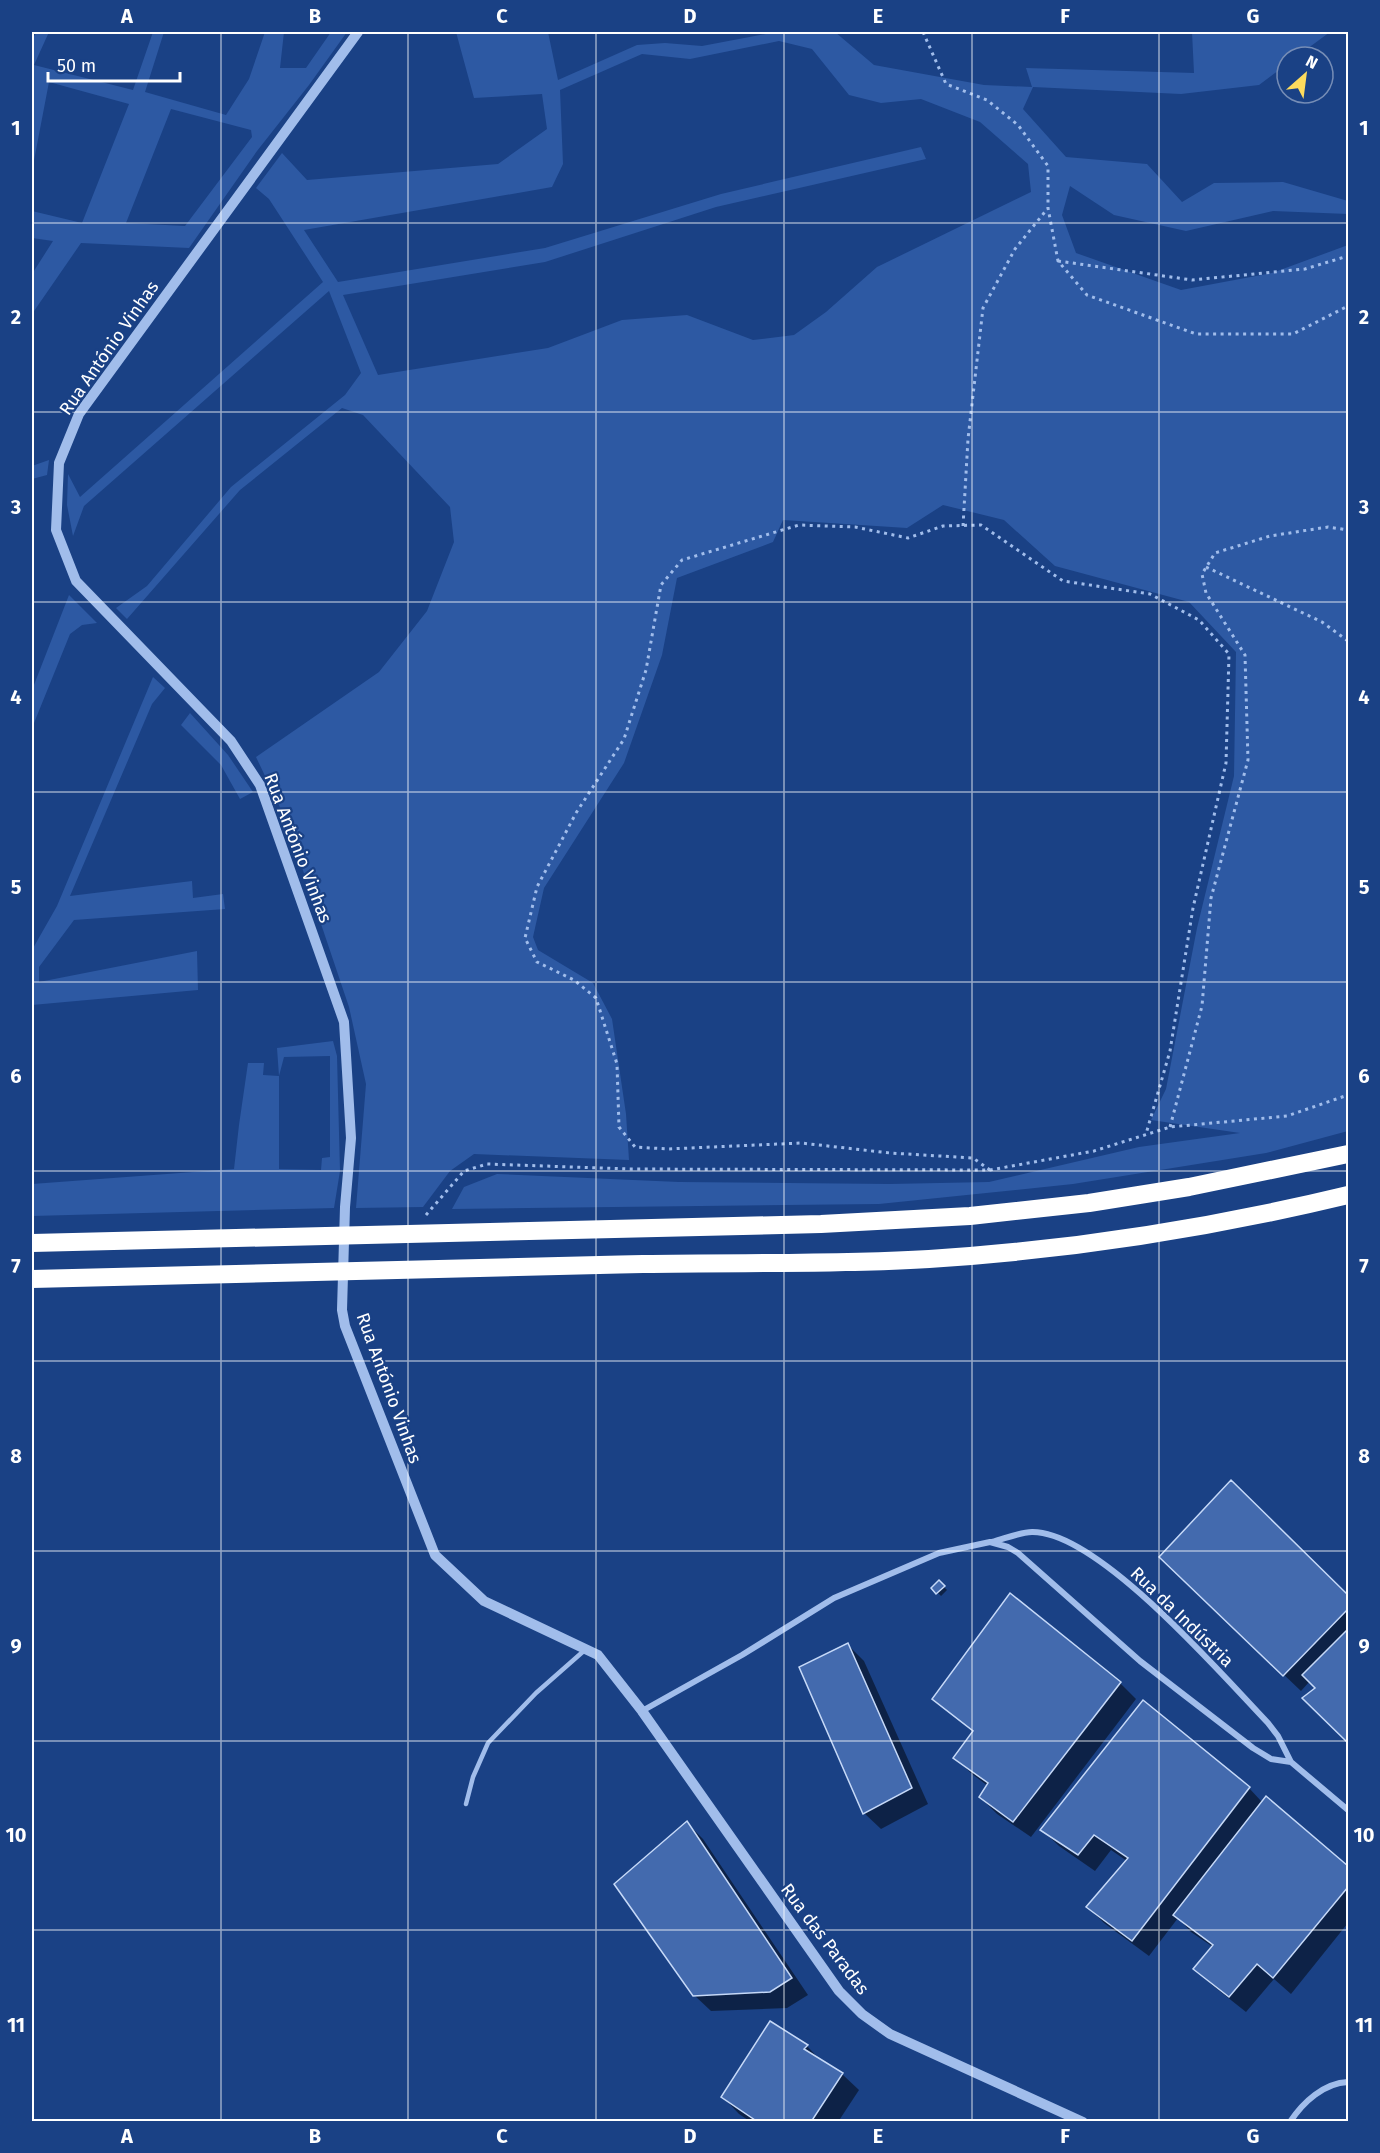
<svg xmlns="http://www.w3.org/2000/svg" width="1380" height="2153" font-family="'Fira Sans',sans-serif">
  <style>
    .green { fill: #2d59a3; fill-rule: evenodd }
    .shadow { fill: #0007 }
    .building { fill: #436aae; stroke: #c6d9f8; stroke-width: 1.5 }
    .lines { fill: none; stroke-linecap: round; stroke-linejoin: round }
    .path { stroke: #a1bdeb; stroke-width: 3; stroke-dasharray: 3 4.5; stroke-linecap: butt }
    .service { stroke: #a1bdeb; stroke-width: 4.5 }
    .minor { stroke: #a1bdeb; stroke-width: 6 }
    .tertiary { stroke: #a1bdeb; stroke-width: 10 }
    .motorway { stroke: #fff; stroke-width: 18 }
    .grid { fill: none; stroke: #fff; stroke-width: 1.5; stroke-opacity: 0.55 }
    .labels { text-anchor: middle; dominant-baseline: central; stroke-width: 4.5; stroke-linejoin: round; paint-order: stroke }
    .street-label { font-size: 18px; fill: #fff; stroke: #1a4185 }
    .neatline { fill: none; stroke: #fff; stroke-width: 2 }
    .grid-label { font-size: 20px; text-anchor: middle; font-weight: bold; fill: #fff }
  </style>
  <rect width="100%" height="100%" fill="#1a4185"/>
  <!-- green -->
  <path class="green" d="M37 32H49L34 65 133 90 153 32H164L145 92 226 115 249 79 265 32H284L280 68H306L331 32H347L309 85 257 151 189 248 81 243 32 314V274L53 241 32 238V211L82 223 129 104 49 82 32 171V39ZM171 109 251 130 252 137 185 226 126 223Z
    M456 32H548L558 80 637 45 665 43 702 46 776 32H835L874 65 984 85 1032 87 1026 68 1194 73 1192 32H1330L1296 57H1287V64L1259 85 1181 94 1033 87 1023 109 1066 157 1147 164 1182 202 1214 183 1283 182 1348 201V214L1273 211 1186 231 1114 215 1070 186 1062 215 1076 253 1181 290 1272 273 1348 245V1131L1266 1153 1073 1184 879 1204 452 1209 464 1187 497 1174 679 1182 890 1184 989 1182 1139 1147 1240 1133 1151 1120 1166 1089 1197 928 1234 776 1236 652 1189 602 1055 566 1004 520 943 505 907 528 783 520 773 542 677 578 662 655 624 763 544 888 533 937 538 950 593 983 612 1019 626 1114 629 1160 474 1154 450 1171 423 1207 356 1208 366 1084 349 1007 286 820 256 757 379 672 427 611 454 542 450 507 363 415 342 408 240 490 127 619 116 608 147 586 231 487 345 395 361 373 329 291 84 506 73 536 67 505 68 474 80 497 323 282 269 199 256 188 282 153 307 180 498 164 547 129 542 94 474 98ZM779 41 812 49 849 95 881 103 921 99 980 122 1028 164 1031 192 877 267 826 312 794 335 753 340 687 315 622 320 548 348 378 375 343 295 545 262 716 207 926 159 921 147 721 194 545 248 338 282 304 230 552 187 563 164 560 90 642 54 690 59Z
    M49 460 47 475 32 479V466Z
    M69 595 97 623 82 625 70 634 32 728V690Z
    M153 677 165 688 152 704 70 896 192 881 193 898 223 894 225 909 74 920 39 967V982L197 951 198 990 32 1005V950L57 906Z
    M190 713 228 755 253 792 240 799 221 765 181 725Z
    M333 1041 337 1056 340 1171 334 1208 32 1216V1184L234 1169 239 1125 248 1063H264L263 1075 279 1076 277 1048ZM330 1056V1157L322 1158 321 1170 279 1169V1076L284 1057Z"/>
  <!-- shadow -->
  <path class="shadow" d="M1231 1483 1348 1598V1742L1304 1698 1317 1688 1310 1681 1301 1691 1177 1573Z
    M939 1582 947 1590 941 1596 933 1588Z
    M848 1645 864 1661 928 1804 881 1829 864 1813Z
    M1120 1683 1136 1699 1031 1837 997 1814 980 1797 988 1786 972 1774 955 1758 974 1733 934 1698Z
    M1249 1788 1262 1802 1266 1798 1348 1868V1923L1291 1994 1274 1979 1246 2012 1212 1985 1195 1968 1213 1947 1191 1932 1178 1918 1149 1956 1104 1923 1088 1907 1127 1861 1111 1850 1095 1871 1059 1846 1042 1830Z
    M687 1823 703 1839 808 1995 787 2008 711 2011 694 1995Z
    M770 2023 807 2046 822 2062 842 2074 859 2090 838 2122H751L739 2114 723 2097Z"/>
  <!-- building -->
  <path class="building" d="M1231 1480 1348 1595V1609L1283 1676 1159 1557Z
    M939 1580 945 1586 936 1594 931 1588Z
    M1010 1593 1121 1682 1013 1822 979 1797 988 1783 953 1758 973 1731 932 1699Z
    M1348 1629V1743L1302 1698 1315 1688 1302 1675Z
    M848 1643 912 1788 863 1814 799 1667Z
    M1143 1700 1250 1787 1132 1941 1086 1907 1128 1858 1094 1835 1078 1855 1040 1830Z
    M1266 1796 1348 1866V1887L1273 1978 1257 1964 1229 1997 1193 1969 1213 1945 1173 1915Z
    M687 1821 792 1978 770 1992 693 1996 614 1884Z
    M770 2021 808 2045 804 2049 843 2073 811 2122H758L721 2097Z"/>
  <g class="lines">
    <!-- path -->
    <path class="path" d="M923 32 946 84 987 100 1018 125 1048 166V208L1058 261 1087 295 1196 334H1293L1348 306
      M1058 261 1192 280 1305 269 1348 256
      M963 526 968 439 983 308 1015 249 1048 208
      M1206 567 1322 622 1348 641
      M1170 1127 1202 1006 1211 898 1248 760 1245 655 1206 593 1202 574 1215 553 1270 536 1328 527 1348 530
      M990 1170 973 1158 890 1153 801 1143 668 1149 635 1147 619 1127 617 1064 596 998 574 980 537 962 525 938 537 887 576 813 624 739 646 670 661 585 682 560 799 525 855 527 908 538 943 526 981 525 1063 581 1150 594 1199 620 1229 654 1226 763 1193 908 1170 1051 1146 1134
      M426 1215 464 1171 487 1164 629 1169 990 1170 1094 1151 1170 1127 1287 1116 1348 1095"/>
    <!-- service -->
    <path class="service" d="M466 1804 473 1777 488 1743 536 1693 586 1649"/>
    <!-- minor -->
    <path class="minor" d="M992 1542C1004 1539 1020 1532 1032 1532 1098 1531 1222 1675 1268 1723L1278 1736 1291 1762
      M642 1711 742 1655 834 1598 939 1553 990 1542 1008 1547 1018 1553 1140 1661 1253 1748 1271 1759 1291 1762 1348 1810
      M1290 2122C1303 2102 1324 2083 1348 2082"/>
    <!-- tertiary -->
    <path class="tertiary" d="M358 32 79 414 59 463 56 530 76 581 231 741 260 785 344 1022 351 1138 345 1207 342 1310 345 1326 435 1555 484 1601 598 1655 642 1711 839 1991 862 2014 890 2034 1083 2122"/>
    <!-- motorway -->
    <path class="motorway" d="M32 1243 821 1224 970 1216 1089 1203 1189 1187 1348 1154
      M32 1279C235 1274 439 1268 643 1264 738 1262 834 1265 929 1259 1070 1250 1211 1228 1348 1195"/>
  </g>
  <!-- grid -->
  <path class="grid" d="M221 32V2122M408 32V2122M596 32V2122M784 32V2122M972 32V2122M1159 32V2122M32 223H1348M32 412H1348M32 602H1348M32 792H1348M32 982H1348M32 1171H1348M32 1361H1348M32 1551H1348M32 1741H1348M32 1930H1348"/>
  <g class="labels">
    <!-- street labels -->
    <g class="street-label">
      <text transform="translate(109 348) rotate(-55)">Rua António Vinhas</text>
      <text transform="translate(298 848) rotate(69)">Rua António Vinhas</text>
      <text transform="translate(389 1388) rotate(70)">Rua António Vinhas</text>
      <text transform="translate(1182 1617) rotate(44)">Rua da Indústria</text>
      <text transform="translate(825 1939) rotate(53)">Rua das Paradas</text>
    </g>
  </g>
  <!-- border -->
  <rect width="1380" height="2153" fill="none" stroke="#1a4185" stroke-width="66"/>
  <!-- north arrow -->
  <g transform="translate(1305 75) rotate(28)"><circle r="28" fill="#1a4185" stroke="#768db6" stroke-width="1.5"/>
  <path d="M0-4.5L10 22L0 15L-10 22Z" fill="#fddb5d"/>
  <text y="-9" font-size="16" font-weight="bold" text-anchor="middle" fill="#ffffff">N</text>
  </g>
  <!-- scale -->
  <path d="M48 72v9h132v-9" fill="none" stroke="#ffffff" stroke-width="3"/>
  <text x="57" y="72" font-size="18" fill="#ffffff" stroke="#1a4185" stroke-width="4.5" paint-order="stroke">50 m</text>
  <rect x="33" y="33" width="1314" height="2087" class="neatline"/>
  <g class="grid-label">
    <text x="127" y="23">A</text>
    <text x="315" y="23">B</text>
    <text x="502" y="23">C</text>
    <text x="690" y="23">D</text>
    <text x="878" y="23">E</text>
    <text x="1065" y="23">F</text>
    <text x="1253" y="23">G</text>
    <text x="16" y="135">1</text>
    <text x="1364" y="135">1</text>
    <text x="16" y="324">2</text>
    <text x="1364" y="324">2</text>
    <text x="16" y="514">3</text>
    <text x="1364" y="514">3</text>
    <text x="16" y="704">4</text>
    <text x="1364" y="704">4</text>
    <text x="16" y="894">5</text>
    <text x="1364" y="894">5</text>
    <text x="16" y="1083">6</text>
    <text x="1364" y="1083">6</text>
    <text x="16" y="1273">7</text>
    <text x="1364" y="1273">7</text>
    <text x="16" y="1463">8</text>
    <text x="1364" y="1463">8</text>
    <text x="16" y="1653">9</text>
    <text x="1364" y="1653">9</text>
    <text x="16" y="1842">10</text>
    <text x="1364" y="1842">10</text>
    <text x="16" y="2032">11</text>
    <text x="1364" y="2032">11</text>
    <text x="127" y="2143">A</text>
    <text x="315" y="2143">B</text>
    <text x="502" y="2143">C</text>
    <text x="690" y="2143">D</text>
    <text x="878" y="2143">E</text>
    <text x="1065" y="2143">F</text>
    <text x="1253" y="2143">G</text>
  </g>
</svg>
